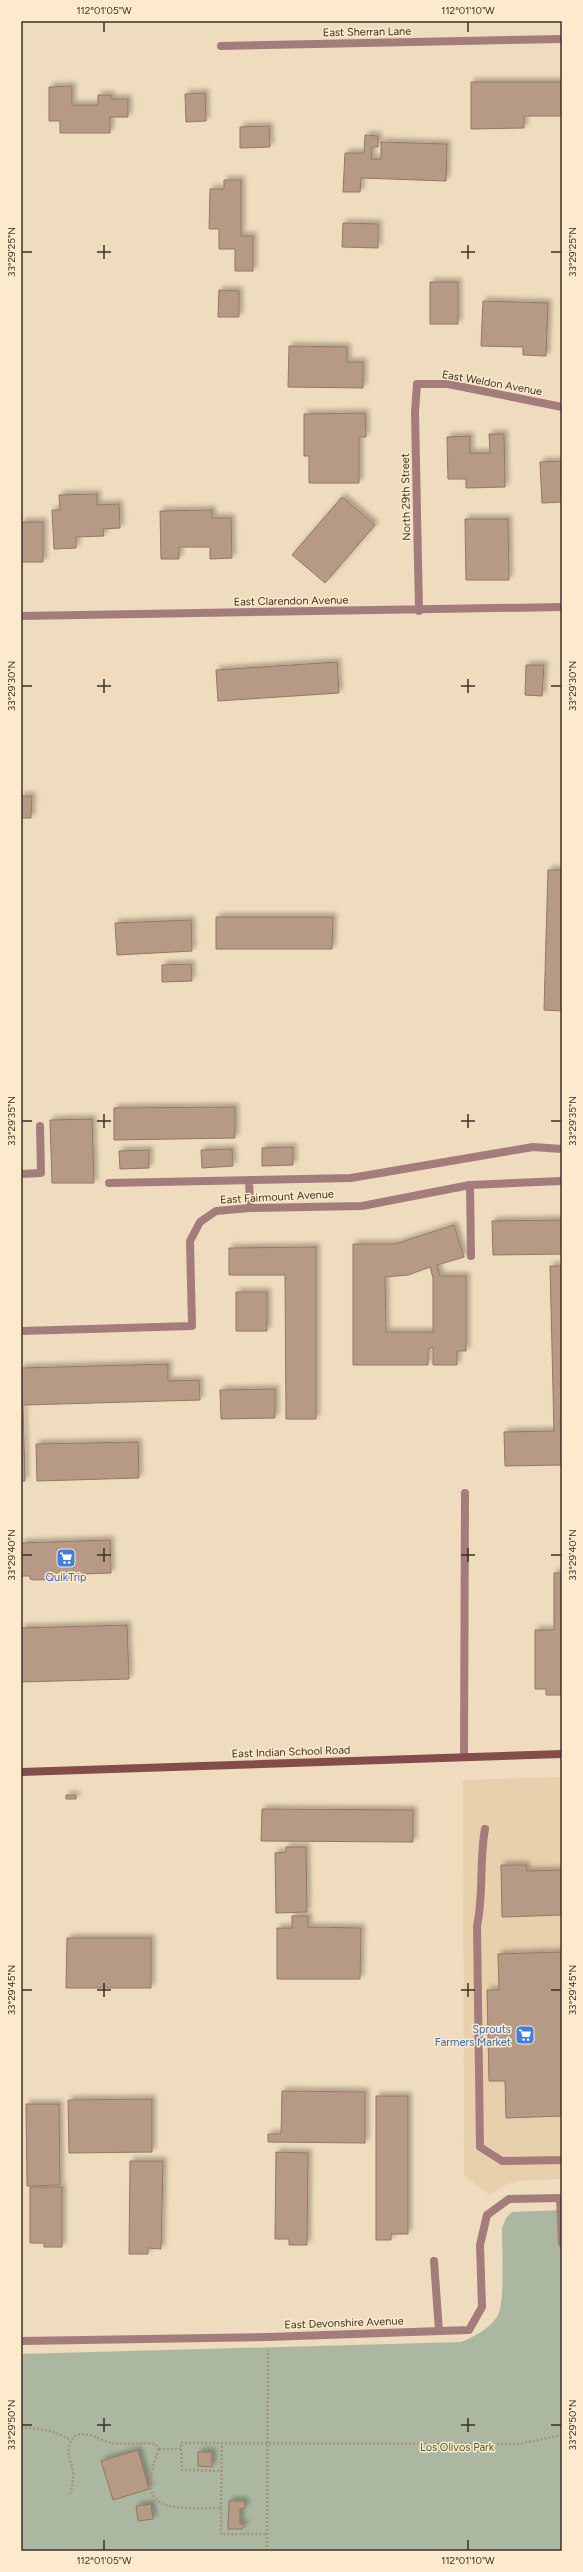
<svg xmlns="http://www.w3.org/2000/svg" width="583" height="2572" font-family="Figtree,sans-serif">
  <style>
    .built { fill: #e8d0ad }
    .green { fill: #abb7a1 }
    .building { fill: #b69a85; stroke: #937864; fill-rule: evenodd; filter: url(#shadow) }
    .lines { fill: none; stroke-linecap: round; stroke-linejoin: round }
    .path { stroke: #a4957f; stroke-width: 2.5; stroke-dasharray: 2 2; stroke-linecap: butt }
    .service { stroke: #a47c7b; stroke-width: 8 }
    .minor { stroke: #a47c7b; stroke-width: 8 }
    .secondary { stroke: #844d4c; stroke-width: 8 }
    .ticks { fill: none; stroke: #3a3226; stroke-width: 1.5 }
    .labels { text-anchor: middle; dominant-baseline: central; stroke-width: 3; stroke-linejoin: round; paint-order: stroke }
    .street-label { font-size: 11px; fill: #3a3226; stroke: #fde9cb }
    .shop-label { font-size: 11px; fill: #366cbe; stroke: #fde9cb }
    .park-label { font-size: 11px; fill: #48602e; stroke: #fde9cb }
    .neatline { fill: none; stroke: #3a3226; stroke-width: 1.5 }
    .ticks-label { font-size: 10px; text-anchor: middle; fill: #3a3226 }
  </style>
  <defs>
    <filter id="shadow"><feDropShadow dx="3.5" dy="-3.5" stdDeviation="2" flood-color="#0004"/></filter>
  </defs>
  <rect width="100%" height="100%" fill="#efdcbe"/>
  <!-- built -->
  <path class="built" d="M562 1777V2179L517 2181 505 2185 489 2195 464 2175 463 1780Z"/>
  <!-- green -->
  <path class="green" d="M562 2210V2551H21V2354L461 2342C475 2336 490 2329 498 2315 505 2302 502 2246 502 2228L506 2218 512 2212Z"/>
  <!-- building -->
  <path class="building" d="M471 82H562V116H524V128L471 129Z
    M72 86V105H98V95H111V99H128V117H110V133H60V121H49V87Z
    M205 93 206 121 186 122 185 94Z
    M269 126 270 147 240 148V127Z
    M365 135 378 136V147H372L371 159H381V142L447 144 446 181 361 178 360 192H343L345 153H364Z
    M224 180H241V236H253V271H235V249H219V229H209L210 189H224Z
    M343 223 378 224V248L342 247Z
    M430 282H458V324H430Z
    M219 290 239 291V317H218Z
    M483 301 548 303 546 356 523 355V347L481 346Z
    M289 346 347 347V362H363V388L288 387Z
    M365 413 366 437H359V483H309V456H304V414Z
    M489 434H504L505 487 466 488V479H448L447 437 470 436V453H490Z
    M562 461V502L542 503 540 462Z
    M97 494V505L119 504 120 528 103 529 104 536 76 537V548L54 549 52 510H60L59 495Z
    M342 497 375 525 325 583 292 555Z
    M212 510V518H231L232 558 210 559V547H179V559H161L160 511Z
    M465 519H508L509 580H466Z
    M21 522H43V562H21Z
    M337 662 339 693 218 701 216 670Z
    M526 665H544L542 696 525 695Z
    M21 796H32L31 818H21Z
    M548 870H562V1011L544 1010Z
    M216 917H333L332 949H216Z
    M191 920 192 951 117 955 115 923Z
    M191 964 192 981 162 982V965Z
    M235 1107V1138L114 1140V1108Z
    M92 1119 94 1183H52L50 1120Z
    M293 1147V1165L262 1166V1148Z
    M232 1149 233 1166 202 1168 201 1150Z
    M149 1150V1168L120 1169 119 1151Z
    M562 1220V1254L493 1255 492 1221Z
    M454 1225 464 1257 437 1265 440 1276H466V1351H457V1365H433V1347L428 1349V1365H353V1244H395ZM430 1267 433 1278V1332H386L385 1277 408 1275Z
    M316 1247V1419H286L285 1275H229V1248Z
    M550 1266H562V1418H560L562 1465 505 1466 504 1432 554 1431Z
    M236 1292H267V1331H236Z
    M168 1364V1381L199 1380 200 1400 23 1405 25 1481H21V1368Z
    M275 1389V1418L221 1419 220 1390Z
    M138 1442 139 1478 37 1481 36 1444Z
    M110 1540 111 1573 81 1574 82 1577 78 1579 34 1580 30 1579V1576H21V1543Z
    M554 1573H562V1695H546V1689H535V1630H554Z
    M127 1625 129 1679 21 1682V1628Z
    M66 1795H76V1799H66Z
    M262 1809 413 1810V1842L261 1841Z
    M286 1847H306L307 1912 276 1913 275 1853 286 1852Z
    M501 1865H526L527 1871 562 1870V1915L502 1917Z
    M292 1916H308V1927L361 1928 360 1979H277V1928H292Z
    M67 1938H151V1988H66Z
    M562 1952V2116L506 2118 505 2081H489L487 1990H499L498 1954Z
    M282 2091 365 2092V2143L268 2142V2134H281Z
    M376 2096H408V2234H391V2240H376Z
    M152 2099V2152L69 2153 68 2100Z
    M26 2104H59L60 2185 27 2186Z
    M276 2152 308 2153 307 2245H289V2239H275Z
    M130 2161H163L161 2249 148 2248V2254H129Z
    M30 2187H62V2247H44V2243H30Z
    M138 2450 149 2489 113 2500 101 2461Z
    M198 2452H212V2467L198 2466Z
    M229 2501H243L245 2503V2508L240 2509V2524H245L242 2529H228Z
    M151 2504 153 2519 138 2521 136 2506Z"/>
  <g class="lines">
    <!-- path -->
    <path class="path" d="M21 2427 52 2431 71 2440
      M159 2449H181V2443L519 2444 562 2435
      M159 2449C132 2515 173 2508 221 2508V2534H267
      M181 2449 182 2470 222 2471
      M70 2494C72 2487 74 2480 73 2472 70 2457 63 2448 76 2435 94 2432 97 2440 112 2443 127 2445 141 2442 156 2444L159 2449
      M221 2508 222 2443
      M267 2551 268 2350"/>
    <!-- service -->
    <path class="service" d="M21 1174 41 1173 40 1126
      M249 1180 250 1208
      M109 1183 351 1178 533 1147 562 1149
      M470 1185 471 1256
      M464 1757 465 1493
      M485 1829C479 1861 484 1894 477 1926L480 2147 502 2161 562 2160
      M560 2198 562 2243
      M434 2261 439 2331"/>
    <!-- minor -->
    <path class="minor" d="M221 46 562 39
      M419 611 415 412 417 384H448L562 407
      M21 616 562 607
      M21 1331 192 1326 190 1241 200 1222 216 1211 250 1208 362 1206 470 1185 562 1181
      M21 2341 268 2337 469 2330 482 2307 480 2245 487 2215 509 2199 562 2198"/>
    <!-- secondary -->
    <path class="secondary" d="M21 1772 562 1754"/>
  </g>
  <!-- ticks -->
  <path class="ticks" d="M104 22V32M468 22V32M104 245V259M468 245V259M22 252H32M97 252H111M461 252H475M551 252H561M104 679V693M468 679V693M22 686H32M97 686H111M461 686H475M551 686H561M104 1114V1128M468 1114V1128M22 1121H32M97 1121H111M461 1121H475M551 1121H561M104 1548V1562M468 1548V1562M22 1555H32M97 1555H111M461 1555H475M551 1555H561M104 1983V1997M468 1983V1997M22 1990H32M97 1990H111M461 1990H475M551 1990H561M104 2418V2432M468 2418V2432M22 2425H32M97 2425H111M461 2425H475M551 2425H561M104 2540V2550M468 2540V2550"/>
  <!-- icons -->
  <defs>
    <g id="supermarket-square" transform="scale(1)"><rect x="-9" y="-9" width="18" height="18" rx="4" fill="#3f7fe0" stroke="#fde9cb"/><path d="M-6-5.5h2.5l.6 2H6L4.5 2H-2.5L-4.4-4H-6ZM-1.5 3.2a1.3 1.3 0 1 0 .1 0ZM3 3.2a1.3 1.3 0 1 0 .1 0Z" fill="#fff"/></g>
  </defs>
  <g fill-rule="evenodd">
    <use href="#supermarket-square" x="66" y="1558"/>
    <use href="#supermarket-square" x="525" y="2035"/>
  </g>
  <g class="labels">
    <!-- street labels -->
    <g class="street-label">
      <text transform="translate(367 32) rotate(-1)">East Sherran Lane</text>
      <text transform="translate(492 383) rotate(10)">East Weldon Avenue</text>
      <text transform="translate(406 497) rotate(-91)">North 29th Street</text>
      <text transform="translate(291 601) rotate(-1)">East Clarendon Avenue</text>
      <text transform="translate(277 1197) rotate(-3)">East Fairmount Avenue</text>
      <text transform="translate(291 1752) rotate(-2)">East Indian School Road</text>
      <text transform="translate(344 2323) rotate(-2)">East Devonshire Avenue</text>
    </g>
    <!-- shop labels -->
    <g class="shop-label">
      <text x="66" y="1577">QuikTrip</text>
      <text x="511" y="2029" text-anchor="end">Sprouts<tspan x="511" dy="13">Farmers Market</tspan></text>
    </g>
    <!-- park labels -->
    <g class="park-label">
      <text x="457" y="2447">Los Olivos Park</text>
    </g>
  </g>
  <!-- border -->
  <rect width="583" height="2572" fill="none" stroke="#fde9cb" stroke-width="44"/>
  <rect x="22" y="22" width="539" height="2528" class="neatline"/>
  <g class="ticks-label">
    <text x="104" y="14">112°01'05"W</text>
    <text x="468" y="14">112°01'10"W</text>
    <text transform="translate(572 252) rotate(-90)" y="4">33°29'25"N</text>
    <text transform="translate(11 252) rotate(-90)" y="4">33°29'25"N</text>
    <text transform="translate(11 686) rotate(-90)" y="4">33°29'30"N</text>
    <text transform="translate(572 686) rotate(-90)" y="4">33°29'30"N</text>
    <text transform="translate(572 1121) rotate(-90)" y="4">33°29'35"N</text>
    <text transform="translate(11 1121) rotate(-90)" y="4">33°29'35"N</text>
    <text transform="translate(572 1555) rotate(-90)" y="4">33°29'40"N</text>
    <text transform="translate(11 1555) rotate(-90)" y="4">33°29'40"N</text>
    <text transform="translate(11 1990) rotate(-90)" y="4">33°29'45"N</text>
    <text transform="translate(572 1990) rotate(-90)" y="4">33°29'45"N</text>
    <text transform="translate(11 2425) rotate(-90)" y="4">33°29'50"N</text>
    <text transform="translate(572 2425) rotate(-90)" y="4">33°29'50"N</text>
    <text x="104" y="2564">112°01'05"W</text>
    <text x="468" y="2564">112°01'10"W</text>
  </g>
</svg>
